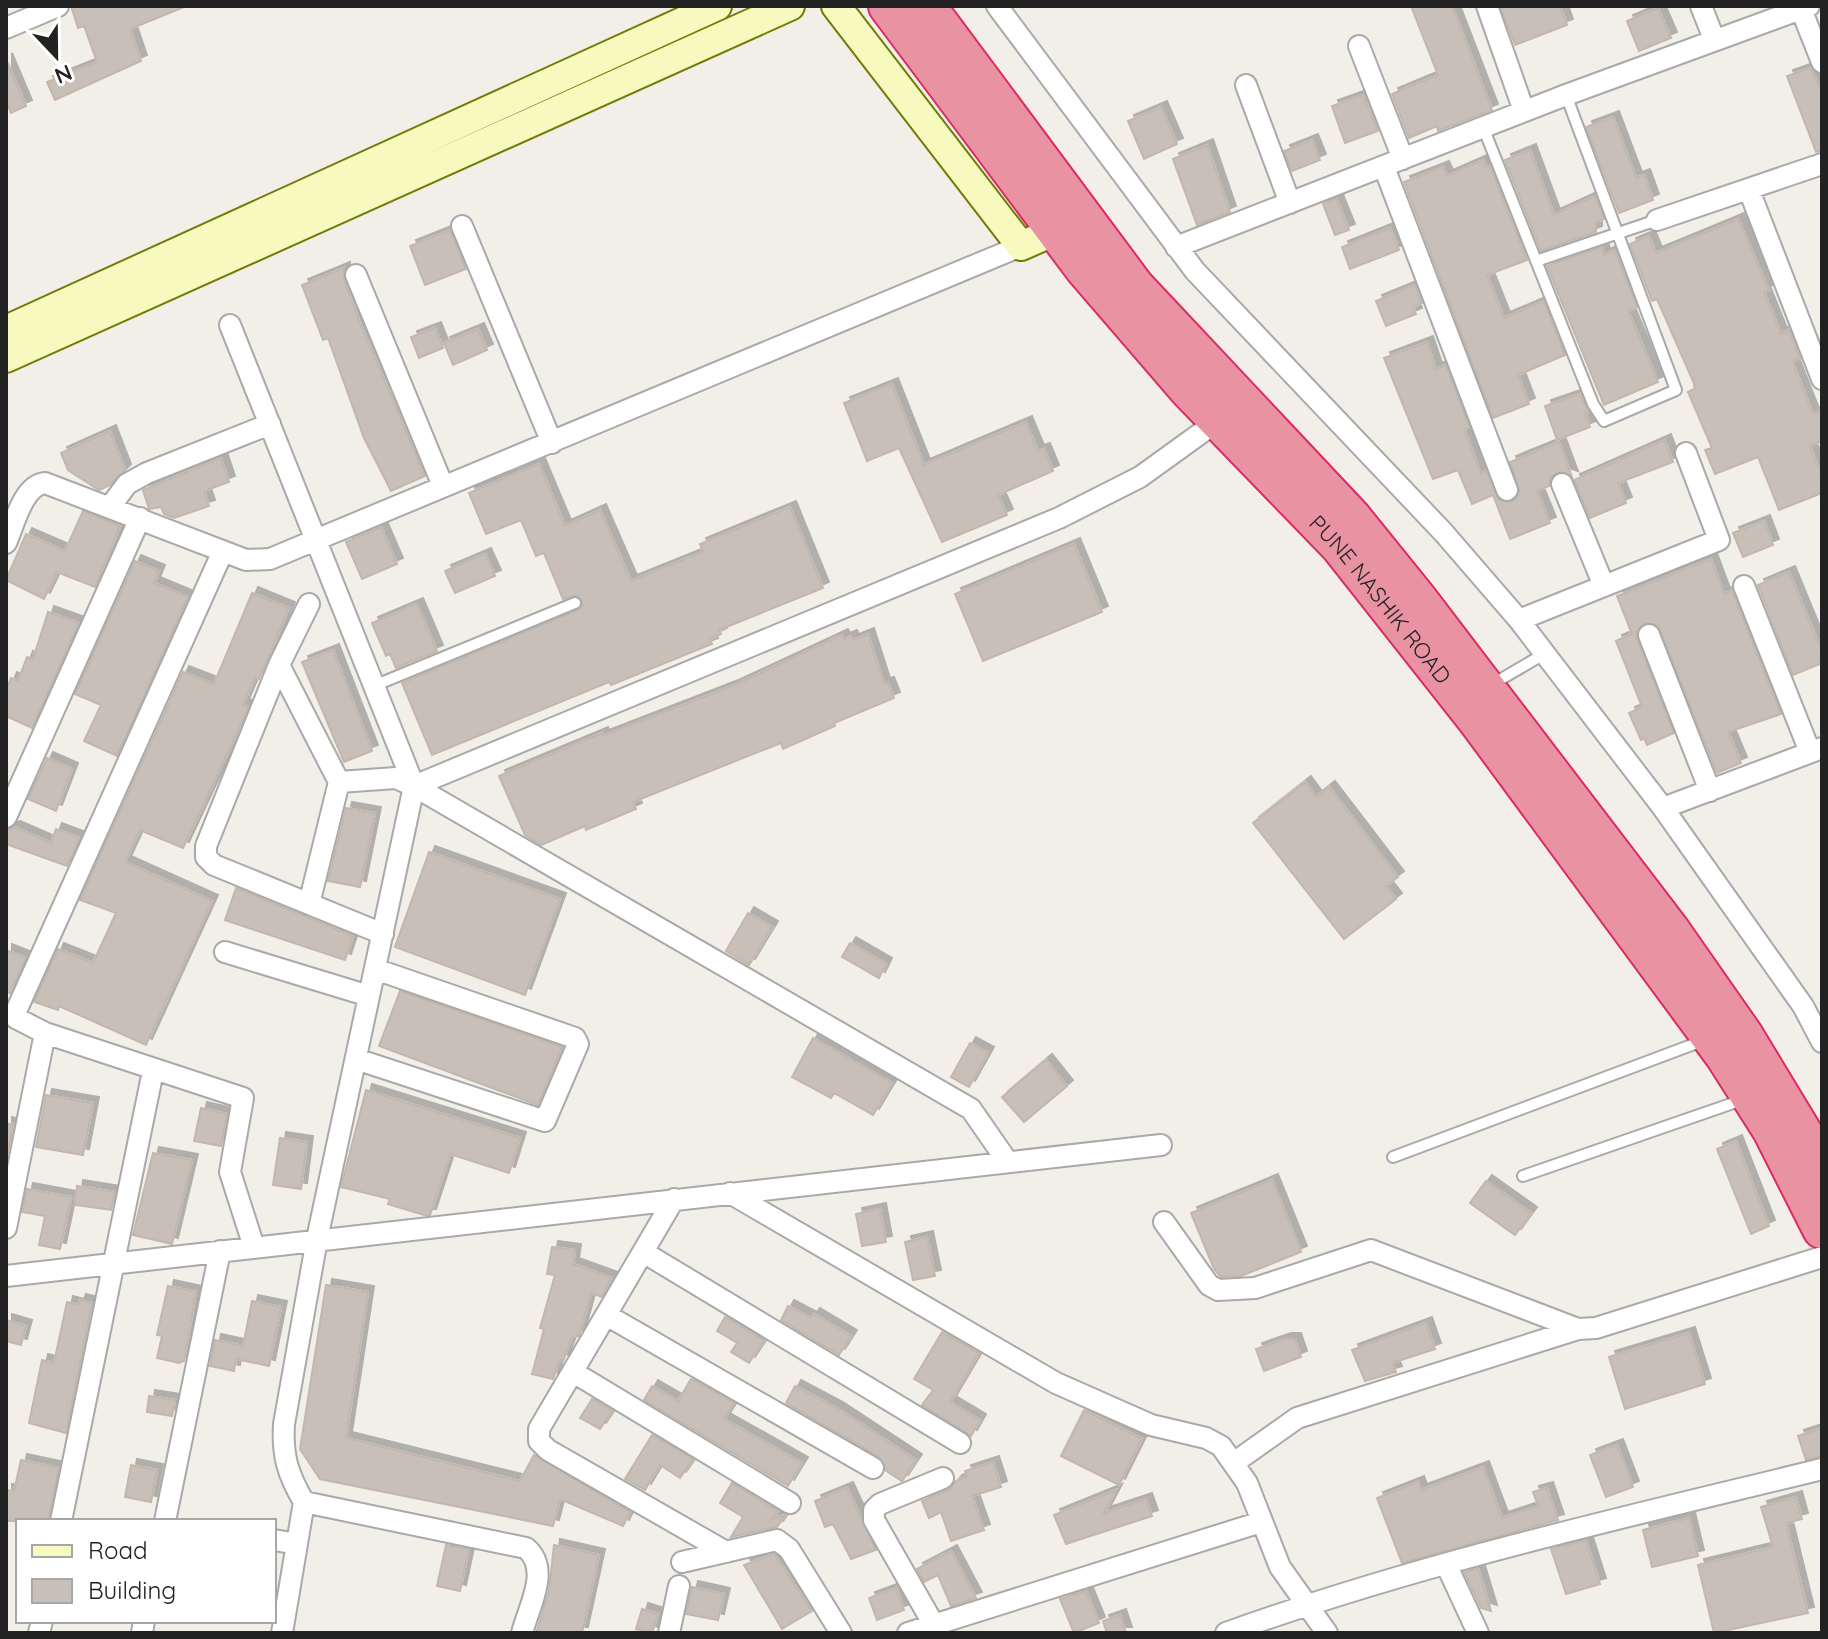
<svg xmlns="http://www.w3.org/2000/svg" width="1828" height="1639" font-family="Quicksand,sans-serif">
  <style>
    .building { fill: #c7bfb8; stroke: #c4b6ab; stroke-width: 2; filter: url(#shadow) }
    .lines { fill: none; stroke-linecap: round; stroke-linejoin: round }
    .lane-casing { stroke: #a9a9a9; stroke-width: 14 }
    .street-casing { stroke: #a9a9a9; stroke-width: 24 }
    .secondary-casing { stroke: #707d05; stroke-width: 32 }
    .highway-casing { stroke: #dc2a67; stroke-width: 42 }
    .lane { stroke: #fff; stroke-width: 10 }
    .street { stroke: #fff; stroke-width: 20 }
    .secondary { stroke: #f7fabf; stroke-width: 28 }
    .highway { stroke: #e892a2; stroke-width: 38 }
    .labels { text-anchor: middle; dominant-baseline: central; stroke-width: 7; stroke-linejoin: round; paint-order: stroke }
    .street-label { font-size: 22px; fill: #222; stroke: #fff }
  </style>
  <defs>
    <filter id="shadow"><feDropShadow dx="6" dy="-6" stdDeviation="0" flood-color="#0004"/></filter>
  </defs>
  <rect width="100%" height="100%" fill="#f2efe9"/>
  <!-- building -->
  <path class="building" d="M71 6H184V7L130 29 141 61 55 100 47 82 97 62 84 26 78 28Z
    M1411 6H1452L1492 110 1438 131 1437 126 1409 138 1392 94 1438 75Z
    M1506 6H1560L1567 25 1515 45 1501 8Z
    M1658 8 1671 38 1639 51 1627 21Z
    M6 59 26 106 11 113 6 101Z
    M1810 68 1822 91V151L1816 152 1787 76Z
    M1363 95 1378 131 1345 143 1332 106Z
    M1161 107 1177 144 1144 159 1128 121Z
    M1613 117 1636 178 1644 175 1653 200 1619 213 1586 127Z
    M1312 140 1320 160 1292 171 1284 151Z
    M1207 145 1230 212 1197 225 1173 159Z
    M1530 150 1554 215 1595 196 1604 219 1596 222V232L1541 251 1505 160Z
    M1483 160 1486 167 1490 166 1527 260 1487 275 1504 318 1544 301 1565 355 1518 375 1529 404 1493 418 1404 182 1443 167 1447 176Z
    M1336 198 1349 230 1335 235 1323 204Z
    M1738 219 1769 290 1764 292 1781 334 1789 330 1800 358 1792 361 1813 414 1822 410V441L1810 446 1822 477V493L1779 510 1758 457 1715 474 1705 450 1712 448 1688 392 1696 388 1657 299 1652 301 1630 244 1649 236 1656 253Z
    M1390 228 1399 250 1350 269 1342 247Z
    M450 230 466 269 425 285 410 246Z
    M1602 247 1604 255 1615 250 1637 307 1628 311 1658 382 1604 405 1547 266Z
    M344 268V280L361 325 425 476 391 491 364 438 328 338 323 340 302 285Z
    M1415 285 1422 303 1413 307 1416 314 1386 326 1376 301Z
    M435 328 443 348 419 358 411 337Z
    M478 329 487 350 453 365 444 343Z
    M1427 342 1436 369 1446 365 1469 427 1464 429 1481 474 1486 471 1499 500 1512 502 1520 493 1510 462 1559 442 1572 477 1558 472 1551 477 1549 486 1537 491 1550 523 1510 539 1493 495 1472 504 1458 470 1433 479 1384 358Z
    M892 384 924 465 1026 422 1038 451 1044 449 1053 471 998 495 1007 515 942 542 899 448 867 461 844 403Z
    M1580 394 1589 412 1585 413 1590 427 1557 440 1545 406Z
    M110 431 125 470 110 485 99 490 68 470 61 453Z
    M1665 440 1673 462 1618 483 1626 503 1590 518 1574 480Z
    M221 458 229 482 204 491 209 506 174 518 164 514 161 507 149 509 143 490Z
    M539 464 565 526 600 510 631 581 703 552 700 544 790 507 823 588 719 630 721 634 710 639 712 644 611 685 609 682 432 755 402 683 578 610 583 605 577 595 563 599 544 553 536 556 521 520 486 534 469 493Z
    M83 511 120 526 95 587 57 572 44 599 6 580 26 534 65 551Z
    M1764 521 1773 545 1743 557 1733 533Z
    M381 527 397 564 362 579 346 542Z
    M1074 544 1102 612 983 661 955 594Z
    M485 554 495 576 455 593 445 571Z
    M1711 559 1724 594 1732 591 1781 714 1728 732 1741 763 1717 773 1658 625 1644 623 1636 632 1637 639 1674 733 1647 745 1644 738 1641 740 1629 713 1642 707 1616 641 1632 634 1617 596Z
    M135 561 159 571 154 583 188 597 117 756 84 741 101 705 75 694Z
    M1789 572 1822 652V663L1793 675 1758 585Z
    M252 593 289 608 259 679 255 677 243 705 248 707 245 716 183 848 140 830 125 862 212 901 146 1045 59 1006 58 1010 34 1002 58 949 93 963 116 913 80 900 183 672 214 684Z
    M417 604 437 651 396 668 390 654 386 656 372 623Z
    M48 612 79 623 32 728 6 716V690L11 678 18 681 27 657 33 659Z
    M868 634 884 684 888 683 894 698 834 723 835 726 783 749 781 743 633 802 636 809 586 830 585 826 541 845 525 835 499 776 602 733 603 736 735 685 842 635 844 639 851 636 853 640Z
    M333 650 372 751 344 762 302 662Z
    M47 758 72 769 56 811 28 799Z
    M1305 782 1316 797 1329 787 1398 877 1386 886 1396 899 1344 939 1253 823Z
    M346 808 375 813 360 887 328 881Z
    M14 827 51 843 56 829 80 838 67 866 6 844V830Z
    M429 852 560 899 525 995 395 947Z
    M236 888 353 936 345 960 225 920Z
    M748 913 772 927 749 965 726 951Z
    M850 943 886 964 879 978 842 957Z
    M6 950 26 958 10 993 6 992Z
    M400 991 562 1047 538 1105 379 1046Z
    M813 1038 892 1083 873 1115 834 1093 831 1098 792 1077Z
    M970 1043 988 1053 969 1087 951 1077Z
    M1046 1060 1067 1086 1024 1122 1002 1097Z
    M366 1090 520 1138 509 1173 450 1154 430 1215H424L388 1204 390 1199 341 1187Z
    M46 1095 93 1103 83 1155 36 1147Z
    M201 1108 227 1114 221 1146 194 1141Z
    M6 1123 13 1125 6 1162Z
    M280 1138 307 1142 301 1189 273 1185Z
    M1736 1141 1769 1226 1751 1234 1717 1149Z
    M153 1153 192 1160 172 1244 133 1235Z
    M1272 1180 1301 1252 1241 1276 1221 1277 1214 1269 1191 1213Z
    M1486 1181 1531 1213 1515 1235 1470 1203Z
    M77 1186 115 1192 111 1210 75 1205Z
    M27 1189 71 1197 60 1249 39 1245 45 1216 22 1212Z
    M880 1209 886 1242 862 1246 856 1214Z
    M927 1237 935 1276 913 1280 905 1242Z
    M552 1247 575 1250 573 1264 612 1278 602 1297 591 1293 579 1336 572 1337 563 1361 559 1360 553 1379 532 1374 544 1329 540 1328 555 1275 547 1274Z
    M326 1285 368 1292 346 1438 520 1481 534 1455 630 1512 623 1526 560 1499 553 1526 320 1479 300 1449Z
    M168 1286 196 1292 184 1361 179 1363 157 1358 162 1336 157 1335Z
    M80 1300 92 1303 66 1433 29 1423 42 1360 54 1363 67 1302 78 1305Z
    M252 1301 281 1307 269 1366 236 1359 234 1371 210 1366 215 1340 243 1346Z
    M788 1306 811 1318 814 1314 851 1336 839 1355 781 1320Z
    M725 1317 764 1340 749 1363 731 1352 737 1343 717 1331Z
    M6 1320 26 1326 21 1345 6 1341Z
    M1426 1323 1435 1349 1392 1363 1396 1372 1365 1381 1352 1350Z
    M942 1332 979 1353 950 1402 980 1420 971 1436 922 1405 933 1390 914 1379Z
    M1689 1333 1705 1384 1625 1409 1609 1357Z
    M1285 1339H1295L1301 1357 1264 1371 1256 1349Z
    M691 1379 734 1403 724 1419 802 1463 788 1486 644 1400 652 1386 678 1401Z
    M795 1386 837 1408 916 1460 902 1481 885 1470 879 1457 786 1403Z
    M149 1396 175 1400 172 1416 147 1412Z
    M592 1399 612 1411 600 1429 580 1418Z
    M1084 1410 1142 1439 1119 1485 1061 1456Z
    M1822 1428V1456L1806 1460 1798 1436Z
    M652 1435 693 1459 680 1478 660 1465 645 1490 625 1479Z
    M1617 1445 1633 1487 1606 1497 1590 1455Z
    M21 1460 59 1468 48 1521H6V1490L14 1491Z
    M993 1462 1001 1487 972 1496 984 1530 951 1541 941 1512 929 1518 922 1501 949 1490 956 1481 967 1476 965 1471Z
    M131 1465 157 1470 151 1502 125 1497Z
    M1483 1467 1502 1518 1538 1506 1533 1492 1547 1488 1558 1520 1402 1563 1377 1498 1418 1482 1421 1490Z
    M732 1483 778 1511 773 1518 785 1515 777 1527 731 1537 743 1517 720 1503Z
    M847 1488 876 1550 851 1559 833 1524 825 1527 815 1501Z
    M1116 1490 1104 1513 1146 1499 1152 1516 1066 1544 1054 1515Z
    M1796 1497 1802 1519 1786 1523 1808 1613 1714 1633 1698 1565 1773 1547 1761 1507Z
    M1689 1518 1698 1556 1652 1567 1643 1530Z
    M1586 1540 1600 1584 1566 1594 1551 1549Z
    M446 1545 469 1549 460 1591 437 1586Z
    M554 1545 599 1555 582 1633H536L549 1591Z
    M951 1551 976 1598 951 1606 938 1575 924 1582 917 1569Z
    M774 1554 812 1611 782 1629 744 1565Z
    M1478 1568 1491 1611 1481 1608 1464 1572Z
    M692 1587 724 1594 718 1620 686 1614Z
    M896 1588 904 1610 877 1620 869 1598Z
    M1086 1591 1099 1623 1074 1633 1060 1599Z
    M642 1609 658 1614 652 1633 636 1629Z
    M1120 1615 1126 1633H1107L1103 1621Z"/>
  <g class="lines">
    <!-- lane casing -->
    <g class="lane-casing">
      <path id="lane" d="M1483 127 1593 404 1604 421 1676 390 1566 95
        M1536 261 1657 220
        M376 685 575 603
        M1491 685 1544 654
        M1393 1157 1705 1040
        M1523 1176 1745 1099"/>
    </g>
    <!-- street casing -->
    <g class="street-casing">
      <path id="street" d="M997 6 1195 271 1443 532 1519 620 1663 808 1803 1006 1822 1042
        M1487 6 1524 111
        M1701 6 1714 39
        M1801 9 1822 62
        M6 28 58 6
        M1359 46 1403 159
        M1246 85 1290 203
        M1384 167 1507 490
        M1749 190 1822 379
        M1657 220 1822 164
        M462 226 552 443
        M1176 247 1566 95 1809 6
        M356 275 443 486
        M230 325 414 786
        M1562 484 1604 586
        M110 507 127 484 147 473 270 424
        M6 543C14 525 23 485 45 483L246 560 270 559 1021 246
        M223 551 17 1009 16 1018 45 1033 243 1098 230 1172 254 1247
        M1744 586 1810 752
        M309 604 279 665 206 846V857L214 865 383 934
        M1519 620 1719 540 1686 453
        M1649 635 1710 791
        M279 665 339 782 396 778 414 786 971 1109 1007 1161
        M1663 808 1822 748
        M6 817 140 518
        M309 904 339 782
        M225 952 369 996
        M356 1059 545 1121 578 1044 575 1038 375 969
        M730 1193 1056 1383 1151 1425 1206 1438 1221 1446 1247 1483 1280 1567 1327 1633
        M674 1199 539 1429V1441L548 1450 726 1552
        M1164 1222 1209 1285 1218 1290 1255 1288 1371 1250 1578 1329 1596 1328 1822 1257
        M6 1228 45 1033
        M643 1252 960 1443
        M6 1276 1161 1145
        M608 1316 873 1468
        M573 1372 790 1503
        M1235 1462 1297 1418 1578 1329
        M304 1502C288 1475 282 1456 284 1424L317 1239 414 786 1059 518 1140 477 1219 420
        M61 1521 153 1071
        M165 1521 220 1251
        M274 1540 297 1544
        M682 1562 777 1540 789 1549 841 1633
        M1446 1564 1478 1633
        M934 1625 874 1520V1510L880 1504 943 1478
        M39 1633 42 1621
        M142 1633 144 1621
        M282 1633 304 1502 526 1548C551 1569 529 1606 522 1633
        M669 1633 679 1586
        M908 1633 1261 1522
        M1226 1633C1420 1563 1622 1518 1822 1469"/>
    </g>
    <!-- secondary casing -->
    <g class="secondary-casing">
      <path id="secondary" d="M836 6 1021 246 1055 231
        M6 330 717 6
        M6 358 790 6"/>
    </g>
    <!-- highway casing -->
    <g class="highway-casing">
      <g id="highway">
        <path id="s1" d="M888 6 1084 268 1190 391 1340 546 1478 721 1725 1056 1772 1130 1822 1229"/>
        <path d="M926 6 1135 287 1352 518 1419 601 1670 930 1744 1036 1822 1165"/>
      </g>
    </g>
    <!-- lane -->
    <use href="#lane" class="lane"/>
    <!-- street -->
    <use href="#street" class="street"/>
    <!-- secondary -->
    <use href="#secondary" class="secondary"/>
    <!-- highway -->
    <use href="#highway" class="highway"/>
  </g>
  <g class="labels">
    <!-- street labels -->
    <g class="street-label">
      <text stroke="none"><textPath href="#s1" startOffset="772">PUNE NASHIK ROAD</textPath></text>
    </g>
  </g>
  <!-- border -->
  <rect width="1828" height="1639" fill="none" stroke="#222222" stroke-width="16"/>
  <!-- legend -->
  <rect x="16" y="1519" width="260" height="104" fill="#ffffff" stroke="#a7a7a7" stroke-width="2"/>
  <rect x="32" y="1545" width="40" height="12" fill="#f7fabf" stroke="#a7a7a7" stroke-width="2"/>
  <text x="88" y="1559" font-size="24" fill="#222222">Road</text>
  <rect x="32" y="1579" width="40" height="24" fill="#c7bfb8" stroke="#a7a7a7" stroke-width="2"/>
  <text x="88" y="1599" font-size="24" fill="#222222">Building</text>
  <!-- north arrow -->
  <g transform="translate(56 56) rotate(158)" stroke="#ffffff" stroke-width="6" paint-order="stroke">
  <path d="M0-6L14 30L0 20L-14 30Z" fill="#222222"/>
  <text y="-12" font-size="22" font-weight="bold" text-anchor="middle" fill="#222222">N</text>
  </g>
</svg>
